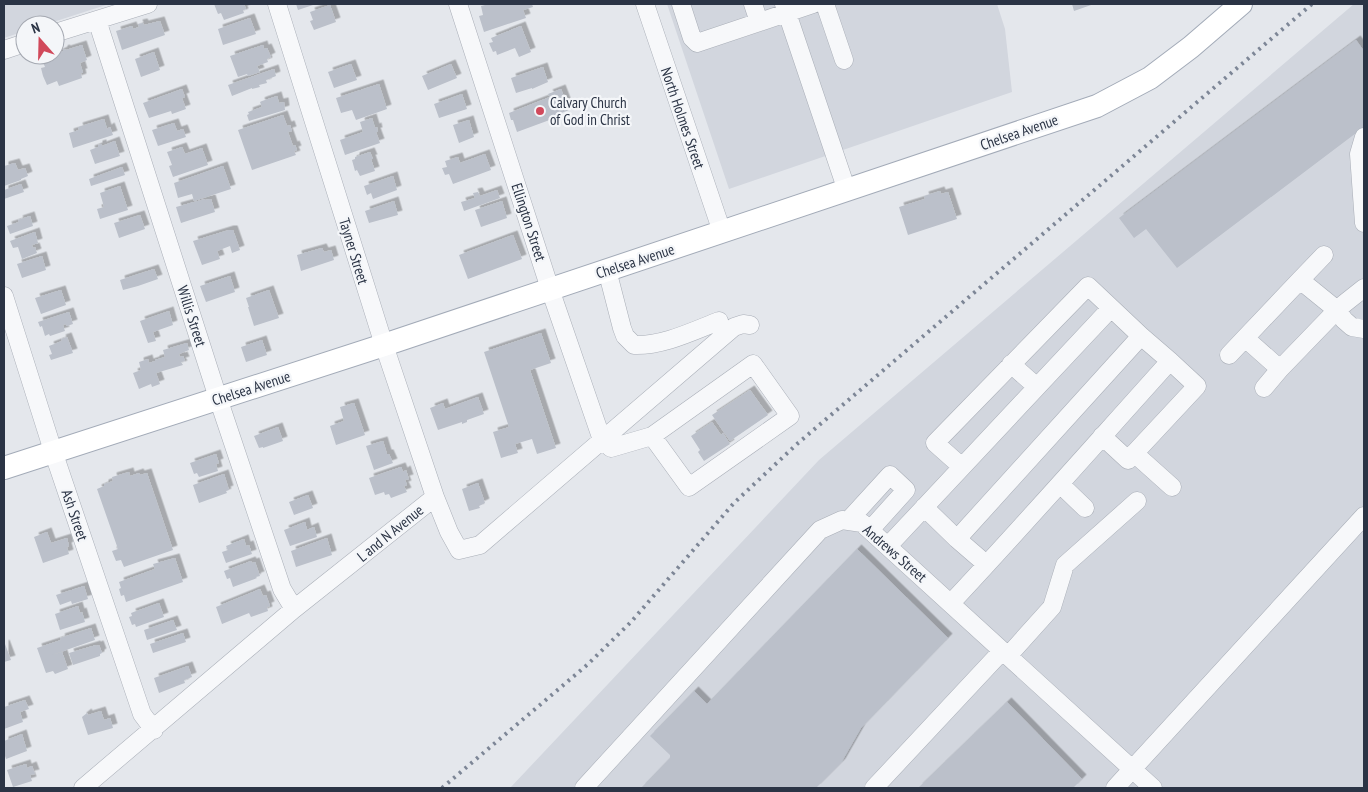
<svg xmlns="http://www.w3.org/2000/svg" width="1368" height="792" font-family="'PT Sans Narrow',sans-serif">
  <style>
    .built { fill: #d2d6de }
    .building { fill: #bbc0ca; filter: url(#shadow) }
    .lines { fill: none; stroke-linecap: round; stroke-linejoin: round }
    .minor-casing { stroke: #a9aeb7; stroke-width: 19 }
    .major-casing { stroke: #a3abb8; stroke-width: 24 }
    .minor { stroke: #f7f8fa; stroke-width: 18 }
    .major { stroke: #fff; stroke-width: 22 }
    .rail { stroke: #7d8696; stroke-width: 4; stroke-dasharray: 2.5 5; stroke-linecap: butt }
    .poi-dot { fill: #d1495b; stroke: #f4f6f9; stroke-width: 2 }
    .labels { text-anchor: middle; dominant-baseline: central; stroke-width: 4.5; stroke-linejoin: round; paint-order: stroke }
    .poi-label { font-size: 15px; fill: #2b3445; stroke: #f4f6f9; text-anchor: start }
    .street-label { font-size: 15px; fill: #2b3445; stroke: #f4f6f9 }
  </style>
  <defs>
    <filter id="shadow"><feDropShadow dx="4.5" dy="-4.5" stdDeviation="0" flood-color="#0004"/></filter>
  </defs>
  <rect width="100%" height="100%" fill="#e4e7ec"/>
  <!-- built -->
  <path class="built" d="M4 4H109L44 25H25V31L4 38Z
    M667 4H997L1005 29 1012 92 729 189Z
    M1354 4H1364V788H510L819 460Z"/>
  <!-- building -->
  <path class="building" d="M214 4H244L246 9 243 10 244 13 224 20 221 13 218 14Z
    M296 4H316L298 10Z
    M489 4H532L533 7 523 10 526 18 484 32 479 16 483 15 481 6Z
    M1072 4H1094L1074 11Z
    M330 5 336 22 314 30 310 21 313 20 310 12Z
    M250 18 256 34 223 45 218 29Z
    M160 21 165 35 122 50 116 31 132 26 133 29 139 27 138 24 143 23 144 25Z
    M521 26 531 52 519 57 515 48 497 55 496 51 493 52 489 43 493 42 491 38Z
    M1356 40 1364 51V127L1177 268 1146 229 1134 238 1119 218Z
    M82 45 87 60 80 63 83 73H81L82 78 59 86 57 81 47 85 43 76 41 68 45 67 43 62 47 61 46 57 55 55 63 51V50L65 49 66 50Z
    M263 45 264 49 267 48 271 57 267 59 268 62 257 66 260 72 248 76 247 74 238 77 230 56Z
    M154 52 160 70 141 77 135 59Z
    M351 64 357 80 334 88 328 72Z
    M451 64 457 78 428 90 422 76Z
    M543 67 548 82 532 89V88L516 93 511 78Z
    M274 69 276 76 266 80 267 83 259 85 260 87 252 89V88L232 96 228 85Z
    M379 84 387 109 356 120 352 110 341 113 336 98Z
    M182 89 185 97 182 98 186 109 172 114 171 111 149 118 143 103Z
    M561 89 569 110 556 115 557 117 555 118 517 132 513 120H511L509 113 550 97 548 94Z
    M462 94 467 109 439 118 434 104Z
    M277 96 279 103 284 102 285 110 249 121 247 115 249 114 248 112 262 107 260 102 262 101Z
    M283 115 287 126 290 125 292 131 288 132 293 146 295 145 297 150 294 151 296 155 252 170 238 130Z
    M372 118 375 128 377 127 378 132H376L380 143 345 155 340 140 363 132 360 122Z
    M104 119 107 129 110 127 113 135 73 148 69 133 79 130 78 127Z
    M469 120 474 137 459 143 453 125Z
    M174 123 177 131 183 129 186 137 158 146 152 130Z
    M115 141 120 156 95 164 90 150 98 147V145L102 144V146Z
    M182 147 185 154 202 148 208 165 173 177 169 166 172 165 167 152Z
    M370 152 373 159H371L375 171 360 176 357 170 355 171 352 160 355 159V157Z
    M485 154 491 170 453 184 449 174 445 175 442 168 447 167 445 161 458 157 460 163Z
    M15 163 18 170 25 168 28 176 21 179V180L4 186V166Z
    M223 166 231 189 194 201 192 194 178 198 174 183Z
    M122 167 125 175 91 186 89 179Z
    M393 176 397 190 373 199 371 193 367 195 364 186Z
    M21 184 24 192 4 199V190Z
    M120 186 128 210 100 219 97 209 104 207 100 193Z
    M497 190 500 198 464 211 461 202 475 198 473 193 478 192 480 196Z
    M940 191 941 194 948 192 957 219 908 235 899 207 925 199 924 196Z
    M205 199V200L211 199 215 212 181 223 176 207Z
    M394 201 398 215 369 223 365 211Z
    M502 201 507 218 481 227 475 210Z
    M140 215 145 229 119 238 114 223Z
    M30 216 33 226 10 234 7 226 19 222 18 220Z
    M229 230H233L240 250 232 253 230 246 217 251 220 259 202 265 193 241Z
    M35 232 38 243 32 245 33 248 35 247 37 253 22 259 18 247 13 248 10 241Z
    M513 235 522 259 468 279 459 255Z
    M322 248 324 252 331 250 334 260 301 271 297 255Z
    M42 256 46 270 22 278 17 264Z
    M154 269 158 279 138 286 123 290 120 280Z
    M230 276 235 292 206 302 200 286Z
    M61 290 66 305 41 314 35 298Z
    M269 290 279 318 254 326 248 307H249L246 298Z
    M169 311 173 325 153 332 156 341 148 343 140 321Z
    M69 312 73 324 67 326 66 324 63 325 65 331 50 336 49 334 45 336 42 326 40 327 38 322Z
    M541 333 551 363 530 370 556 448 537 454 532 439 515 444 518 453 501 458 493 432 509 427 484 352Z
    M67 337 73 353 51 360 49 355 52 354 49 346 62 341 61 339Z
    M262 340 267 355 246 362 241 347Z
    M187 343 189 350 179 354 180 357 183 356 185 361 181 362 183 365 156 373 160 384 152 387 151 384 139 389 133 373 141 370 139 362 148 359 149 363 155 361V360L165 357 163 350Z
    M750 390 768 415 730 441 712 415Z
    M478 397 484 414 467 420V422L462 424V422L438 430 430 408 443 403 445 409Z
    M354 403 365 435 336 445 330 426 344 421 340 407Z
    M712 422 721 435 723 433 730 444 704 461 698 452 700 450 691 436Z
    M278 427 283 441 263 448V447L259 448 254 436Z
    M383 441 387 454H389L393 463 374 470 366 446Z
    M216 454 219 463 216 464 218 471 199 477 197 473 194 474 190 463Z
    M401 467 403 472 406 470 409 479 405 480 407 485 404 486 407 492 391 498 389 494 385 495 384 492 375 495 369 478Z
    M129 472 130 476 139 473 140 475 147 473 173 550 124 567 121 560 116 561 112 551 118 549 97 489 104 486V484L113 481 112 477Z
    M224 474 229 490 226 491 227 493 199 503 193 485Z
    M478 483 485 503 479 506 480 508 469 511 462 489Z
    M308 495 313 508 294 515 289 502Z
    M305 522 307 530 314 527 317 537 290 546 284 530Z
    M47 532 51 543 67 538 69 546 67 547 69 554 43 563 34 537Z
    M327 538 332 555 296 567 291 551Z
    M244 539 246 546 249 545 252 554 226 563 222 552 228 550 226 546Z
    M857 549 948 638 861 728 841 763 816 788H641L670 758V755L650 736 694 691 707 704Z
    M175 558 183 582 126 602 124 595 121 596 119 589 121 588 119 582 155 569 153 564Z
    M251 561 252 563 255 562 260 576 256 577 257 578 233 587 230 578 227 579 224 571Z
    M84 586 88 599 72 604 71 601 60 605 56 595Z
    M260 589 263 596 266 595 270 606 267 607 268 611 251 617 249 613 222 624 216 607Z
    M159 603 164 617 136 627 135 624 132 625 129 617 132 616 131 613Z
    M78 606 80 613 82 612 85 622 60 630 55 614Z
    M173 620 177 630 147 640 144 630Z
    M91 628 95 640 52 655 62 652 68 669 55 674 53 671 46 673 37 648 61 640 60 638Z
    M183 633 186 642 153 653 150 644Z
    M5 644 11 660 4 662V645Z
    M96 645V646L99 645 102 653 100 654V656L73 665 69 653Z
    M188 666 192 677 184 680 185 683 182 684 159 693 154 678Z
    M25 700 29 709 20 712 23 722 4 729V707Z
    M1007 702 1082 779 1073 788H918Z
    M101 711 104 720 110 718 113 728 88 735 82 717 87 713 88 715Z
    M22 734 27 751 6 759 5 756 4 757V741Z
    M26 764 27 768 32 766 35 774 30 775 32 781 13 787 7 770Z"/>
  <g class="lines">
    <!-- minor casing -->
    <g class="minor-casing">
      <path id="minor" d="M277 4 384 345 435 497 449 532 459 550 480 545 734 327 743 324 750 325
        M458 4 550 289 602 440 611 448 652 436 753 364 790 416 689 487 652 436
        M645 4 722 232
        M681 4 692 38 697 43 813 4
        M753 4 759 22
        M784 4 847 191
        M825 4 844 60
        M97 20 218 398 282 589 294 609
        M55 33 148 4
        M4 50 25 43
        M1364 137 1359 154 1364 223
        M607 270 622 328 625 336 634 345C663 346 693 331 719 321
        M1300 280 1324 255
        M1364 288 1345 303 1337 310 1280 369 1245 338 1300 280 1337 310 1344 320 1352 327 1364 329
        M4 296 53 451 142 714 154 730
        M1141 336 1170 361
        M1229 355 1245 338
        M1011 364 1037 387
        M1264 388 1280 369
        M1134 453 1172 487
        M1060 484 1085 508
        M924 507 957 539 1141 336 1088 286 935 443 962 467
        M848 521 890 475 906 490 870 530
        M957 539 986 564
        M888 546 1111 308
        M951 603C1025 524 1097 442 1170 361L1197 386 1128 460 1102 436
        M1008 656 1052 607 1065 565 1137 501
        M83 788 294 609 435 497
        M584 788 820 530 842 520 862 523 1153 788
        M874 788 1002 651
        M1115 788 1364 516"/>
    </g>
    <!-- major casing -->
    <g class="major-casing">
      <path id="major" d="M4 468 384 345 1097 106 1150 78 1191 47 1241 4"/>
    </g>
    <!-- minor -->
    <use href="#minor" class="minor"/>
    <!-- major -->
    <use href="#major" class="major"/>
    <!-- rail -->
    <path class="rail" d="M442 788 587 665 631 622 734 503 797 444 1312 4"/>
  </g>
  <!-- markers -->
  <circle class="poi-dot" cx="540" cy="111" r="5"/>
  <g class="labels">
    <!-- poi labels -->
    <g class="poi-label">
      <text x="550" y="102">Calvary Church<tspan x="550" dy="17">of God in Christ</tspan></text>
    </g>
    <!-- street labels -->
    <g class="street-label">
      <text transform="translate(683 118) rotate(71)">North Holmes Street</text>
      <text transform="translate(1019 132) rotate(-19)">Chelsea Avenue</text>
      <text transform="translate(529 222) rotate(72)">Ellington Street</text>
      <text transform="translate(354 251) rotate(73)">Tayner Street</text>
      <text transform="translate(635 261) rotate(-18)">Chelsea Avenue</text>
      <text transform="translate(192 316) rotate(72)">Willis Street</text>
      <text transform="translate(251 388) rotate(-18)">Chelsea Avenue</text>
      <text transform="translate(75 515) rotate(71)">Ash Street</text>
      <text transform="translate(390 533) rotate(-39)">L and N Avenue</text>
      <text transform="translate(895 553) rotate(41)">Andrews Street</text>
    </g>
  </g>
  <!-- border -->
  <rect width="1368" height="792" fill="none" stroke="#2b3445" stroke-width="10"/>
  <!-- north arrow -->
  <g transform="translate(40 40) rotate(340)"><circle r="24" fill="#f4f6f9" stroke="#a4a8b1"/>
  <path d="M0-4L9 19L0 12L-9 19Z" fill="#d1495b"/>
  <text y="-8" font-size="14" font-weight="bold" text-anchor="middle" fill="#2b3445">N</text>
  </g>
</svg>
